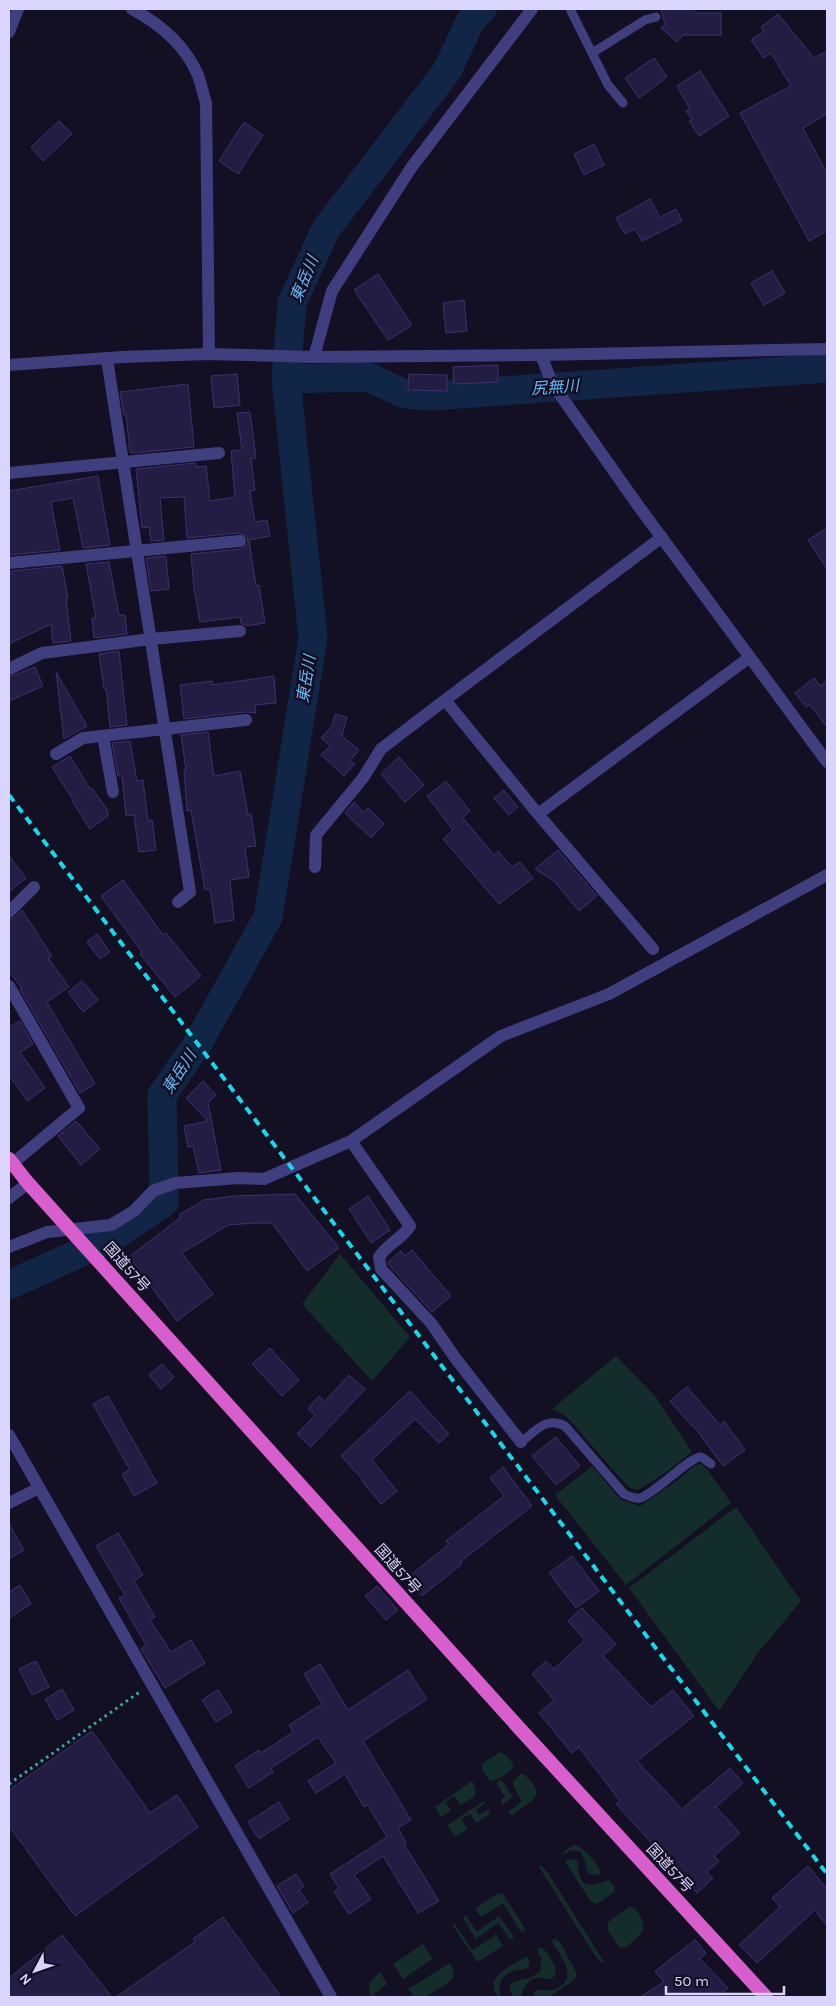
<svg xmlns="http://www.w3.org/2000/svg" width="836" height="2006" font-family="Karla,'Noto Sans JP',sans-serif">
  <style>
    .green { fill: #132d2b }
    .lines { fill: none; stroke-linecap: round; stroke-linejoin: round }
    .river { stroke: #112646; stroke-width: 29 }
    .building { fill: #241d43; stroke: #3c316d }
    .path { stroke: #37aea4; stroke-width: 3; stroke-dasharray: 2.5 4; stroke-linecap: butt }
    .service { stroke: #3f3e7f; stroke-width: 9 }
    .minor { stroke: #3f3e7f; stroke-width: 12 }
    .tertiary { stroke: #3f3e7f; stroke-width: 12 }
    .trunk { stroke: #d85ecd; stroke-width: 14 }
    .rail { stroke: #10dced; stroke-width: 4; stroke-dasharray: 8 6; stroke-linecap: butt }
    .labels { text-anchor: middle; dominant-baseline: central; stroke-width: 5; stroke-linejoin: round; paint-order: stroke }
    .street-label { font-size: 15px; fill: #d9d5fc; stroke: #131023 }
    .water-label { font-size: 16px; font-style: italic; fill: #6ab8f5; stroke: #131023 }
  </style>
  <rect width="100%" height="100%" fill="#131023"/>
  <!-- green -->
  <path class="green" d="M340 1254 410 1337 372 1381 302 1304Z
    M616 1356 656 1397 692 1452 668 1471 638 1490 630 1488 621 1479 566 1416 552 1409Z
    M701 1464 707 1469 731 1503 626 1585 555 1495 592 1466 621 1500 640 1506 678 1480 695 1465Z
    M736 1507 801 1601 757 1654 719 1711 629 1588Z
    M500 1752 507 1756 514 1765C511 1772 498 1781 490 1781L482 1769 483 1763Z
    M521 1774H524L535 1786 537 1794 534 1799 513 1815H510L508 1812 522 1801 513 1785V1781Z
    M501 1779 513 1797 502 1805 501 1800 505 1797 496 1783Z
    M472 1781 476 1788 475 1796 461 1805 454 1796 446 1802 451 1811 441 1817 435 1807Z
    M484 1801 485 1803 476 1810 479 1815 488 1809 490 1814 476 1823 470 1814 462 1819 467 1829 456 1836 454 1835 447 1825Z
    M573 1845C583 1845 599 1864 601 1873L599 1875 589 1874C584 1867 587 1859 580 1852L572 1850 564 1854 563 1852Z
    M569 1859 577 1860C579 1865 578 1868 579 1873 582 1892 598 1883 609 1880L615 1887 614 1892 597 1904 591 1902 566 1863V1861Z
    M541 1865 548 1873 604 1962H600L592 1951 539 1867Z
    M498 1893 503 1894 525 1928V1931L521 1932 503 1903 481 1917 475 1909Z
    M629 1907 635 1908C651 1929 642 1935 624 1948L619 1947 607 1929 608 1922Z
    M464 1916H466L477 1932 499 1916 513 1936V1939H510L498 1923 476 1939 463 1918Z
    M453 1924H455L472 1950 496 1935 503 1946 477 1962 453 1926Z
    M554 1938 560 1942 577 1974 574 1980 549 1997H533L535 1991C541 1988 548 1992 555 1989 580 1979 561 1956 552 1942Z
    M423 1944 433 1959 403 1979 393 1964Z
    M540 1947C548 1950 556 1966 556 1975L551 1979C546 1979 541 1977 537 1978 528 1979 522 1989 521 1997H513L510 1990V1985C519 1977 528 1982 540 1971L541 1959 537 1950Z
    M525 1957 529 1958C532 1972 521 1968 513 1971 509 1972 505 1976 502 1978L499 1988 501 1997H498C483 1976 509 1968 525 1957Z
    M450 1963 454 1972 453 1978 448 1983 425 1997H414L408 1989Z
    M380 1972 387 1984 374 1994 375 1997H372L369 1992 370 1982Z"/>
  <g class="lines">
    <!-- river -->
    <path class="river" d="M286 379 368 377 405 394 431 396 827 368
      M9 1285 110 1239 164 1202 162 1095 198 1043 268 917 313 638 286 379 292 303 326 229 447 71 470 22 482 9"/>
  </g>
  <!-- building -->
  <path class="building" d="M661 9H694L695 13H721V35H683L677 42 661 28 665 24Z
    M778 14 814 58 827 51V114L803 128 827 174V231L809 241 740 113 791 86 771 53 764 58 751 40 764 31 761 27Z
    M654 58 667 77 639 98 625 78Z
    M700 71 729 116 699 136 689 121 692 120 686 111 690 109 677 86Z
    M59 121 72 134 43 161 31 147Z
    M244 122 263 135 238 174 219 161Z
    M594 144 604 165 584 175 574 154Z
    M650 199 660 217 676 209 682 221 642 241 635 229 625 234 616 218Z
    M772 271 785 293 764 305 751 283Z
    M378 274 412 325 388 340 354 290Z
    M464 300 467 331 446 333 443 303Z
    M498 365V382L454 384 453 367Z
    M237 374 240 405 214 408 211 376Z
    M409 374 447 375V391L408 390Z
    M188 384 194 447 134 453 130 452 126 414 124 415 120 392Z
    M250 412 256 458 251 459 255 490 250 491 255 522 267 520 270 536 249 540 256 586 259 585 265 623 246 626 241 623 240 617 200 622 194 589 191 554 241 549 248 544 247 537 239 533 187 538 184 497 160 498 164 540 151 541 149 527 142 528 136 469 195 463 196 467 206 466 210 501 235 497 231 451 242 450 237 413Z
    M98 476 110 545 83 548 73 498 51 502 60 550 9 555V491Z
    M827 528V569L808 540Z
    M166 556 169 589 151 591 146 558Z
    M109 562 119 615H125L127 634 94 638 92 618H96L86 564Z
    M62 566 68 598H66L71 641 53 643 51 624 9 644V574H11V571Z
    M119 651 127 725 110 727 106 688 104 689 99 654Z
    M35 667 43 686 9 701V677Z
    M56 672 87 726 64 739Z
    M274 676 276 703 255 705 256 713 245 712 184 719 180 685 212 681V685Z
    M814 678 820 686 827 681V727L810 705 806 707 795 693Z
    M335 714 347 717 342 736 359 750 350 761 355 764 344 776 321 755 330 746 321 738 332 726Z
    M208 732 214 776 240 771 248 814H251L256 846 245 847 249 877 230 880 234 920 215 923 210 889 205 890 191 810 187 811 184 770H186L181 735Z
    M130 741 137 781 143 780 148 821 152 820 156 850 139 852 134 815 126 816 122 776H118L112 743Z
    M70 756 90 789 92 788 108 811V816L90 829 72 801 73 800 52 767Z
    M399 757 424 785 405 802 381 774Z
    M446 781 470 811 463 818 494 855 498 851 512 867 520 862 533 878 499 904 443 839 453 830 427 796Z
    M504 790 518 807 509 815 494 798Z
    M354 802 363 812 368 808 384 824 371 838 345 813Z
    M558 850 597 896 579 911 554 881 535 869Z
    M9 856 26 878 9 892Z
    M123 880 163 935 166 933 201 976 175 997 140 954 142 952 101 896Z
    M22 910 52 956 48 958 69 987 47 1002 95 1084 80 1093 20 989H22L9 971V920L14 918Z
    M97 934 110 952 100 959 87 942Z
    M82 981 98 1000 83 1012 68 992Z
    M20 1021 33 1044 20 1052 45 1088 27 1101 9 1075V1027Z
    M203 1081 216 1095 208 1103 221 1170 199 1173 193 1146 188 1147 184 1126 208 1121 186 1098Z
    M76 1121 100 1149 81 1165 58 1136Z
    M295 1194 339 1248 307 1271 272 1223H255L228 1225 182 1253 213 1294 177 1321 129 1257 181 1217 179 1215 204 1200 234 1196Z
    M368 1196 390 1230 371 1243 349 1209Z
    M412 1250 451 1296 432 1312 389 1265 388 1262 401 1251 405 1256Z
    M270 1348 299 1380 282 1396 252 1364Z
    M162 1364 174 1377 161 1389 149 1375Z
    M349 1375 365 1389 311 1447 297 1434 315 1415 308 1409 319 1396 325 1401Z
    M687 1387 720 1425 724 1421 745 1450 723 1466 693 1425 692 1426 670 1401Z
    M410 1391 449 1434 439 1443 415 1419 372 1460 397 1491 381 1504 362 1481 363 1480 341 1456Z
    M108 1396 157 1483 134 1496 122 1474 130 1470 93 1404Z
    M556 1437 580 1466 556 1485 532 1456Z
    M503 1467 532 1506 460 1562 462 1564 422 1596 407 1578 449 1544 446 1541 504 1496 490 1478Z
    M9 1524 24 1550 9 1559Z
    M118 1533 143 1575 134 1581 155 1617 150 1620 171 1652 191 1640 205 1663 165 1688 141 1649 146 1645 119 1598 125 1595 96 1546Z
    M572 1556 599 1591 576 1608 549 1573Z
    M20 1585 31 1604 9 1618V1592Z
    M377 1586 398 1610 386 1620 365 1596Z
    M582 1608 616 1644 603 1656 651 1707 673 1690 694 1716 637 1761 682 1809 730 1768 743 1783 716 1807 740 1833 714 1856 719 1861 707 1872 713 1878 697 1893 616 1804 620 1801 579 1747 572 1753 539 1713 554 1700 532 1674 546 1661 554 1669 585 1640 568 1621Z
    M36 1661 49 1687 32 1695 19 1669Z
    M320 1664 348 1710 408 1670 427 1699 363 1741 411 1820 398 1828 406 1843 404 1844 439 1901 418 1913 383 1856 354 1875 371 1899 349 1914 334 1892 339 1888 330 1874 387 1837 368 1805 364 1807 345 1774 316 1793 308 1781 336 1763 318 1737 271 1768 273 1772 249 1788 235 1766 259 1750 261 1753 293 1732 289 1725 322 1704 304 1674Z
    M62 1689 74 1710 57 1720 45 1699Z
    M218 1690 232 1712 216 1722 202 1700Z
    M92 1731 150 1813 177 1795 198 1827 75 1916 9 1826V1790Z
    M279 1802 289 1819 259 1839 248 1822Z
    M808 1866 827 1889V1926L815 1910 757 1963 739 1945 780 1907 772 1898Z
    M296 1874 304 1886 299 1890 308 1902 293 1913 277 1886Z
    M223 1917 281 1997H116L195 1942 193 1939Z
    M62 1935 112 1997H9V1978Z
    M695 1940 706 1953 700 1959 728 1988 718 1997H640L664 1982 655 1971Z"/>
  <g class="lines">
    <!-- path -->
    <path class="path" d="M9 1784 141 1691"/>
    <!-- service -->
    <path class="service" d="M570 9 608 85 623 103
      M592 53 645 20 656 17
      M521 1442C536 1431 546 1416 565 1426L624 1494C629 1496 634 1499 640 1498 653 1495 692 1455 701 1457 704 1458 708 1462 711 1464"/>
    <!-- minor -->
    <path class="minor" d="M132 9C160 24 184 44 197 73 201 82 203 94 206 103L209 354
      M9 32 18 9
      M541 355 550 378 561 396 637 504 827 762
      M314 357 332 291 411 168 532 9
      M107 359 190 892 178 902
      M9 473 219 453
      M9 563 240 541
      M9 669 42 653 151 639 240 631
      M445 700 662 537
      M103 736 113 792
      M56 754 83 738 246 720
      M538 814 750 657
      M315 867 316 835 363 778 381 749 445 700 538 814 653 949
      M9 912 34 887
      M9 986 79 1108 13 1163
      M351 1141 410 1226C402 1239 387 1244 379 1257L381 1269 431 1323 456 1359 521 1442
      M9 1247 47 1232 111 1225 134 1211 153 1191 175 1183 238 1178 264 1179 351 1141 501 1036 609 994 827 875
      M9 1503 39 1488"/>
    <!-- tertiary -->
    <path class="tertiary" d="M9 365 122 357 209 354 314 357 541 355 827 349
      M9 1198 28 1183
      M9 1435 331 1997"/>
    <!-- trunk -->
    <path class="trunk" d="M9 1159 28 1183 520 1729 766 1997"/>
    <!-- rail -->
    <path class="rail" d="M9 795 827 1874"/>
  </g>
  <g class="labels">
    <!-- street labels -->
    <g class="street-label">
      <text transform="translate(127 1267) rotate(48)">国道57号</text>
      <text transform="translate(398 1569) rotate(48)">国道57号</text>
      <text transform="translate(670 1868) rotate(47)">国道57号</text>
    </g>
    <!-- water labels -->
    <g class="water-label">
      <text transform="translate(304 279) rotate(-67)">東岳川</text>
      <text transform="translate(555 387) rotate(-4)">尻無川</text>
      <text transform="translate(306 679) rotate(-81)">東岳川</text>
      <text transform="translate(179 1072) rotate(-57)">東岳川</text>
    </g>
  </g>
  <!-- border -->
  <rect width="836" height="2006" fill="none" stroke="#d9d5fc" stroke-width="20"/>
  <!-- north arrow -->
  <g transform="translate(35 1971) rotate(229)" stroke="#131023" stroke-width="4" paint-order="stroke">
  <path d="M0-4L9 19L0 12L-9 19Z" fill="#d9d5fc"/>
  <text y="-8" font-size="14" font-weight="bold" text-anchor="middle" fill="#d9d5fc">N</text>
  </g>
  <!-- scale -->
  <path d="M666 1986v8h118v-8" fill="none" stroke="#d9d5fc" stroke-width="2.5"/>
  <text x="674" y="1986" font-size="15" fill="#d9d5fc" stroke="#131023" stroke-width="4" paint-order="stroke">50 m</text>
</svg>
